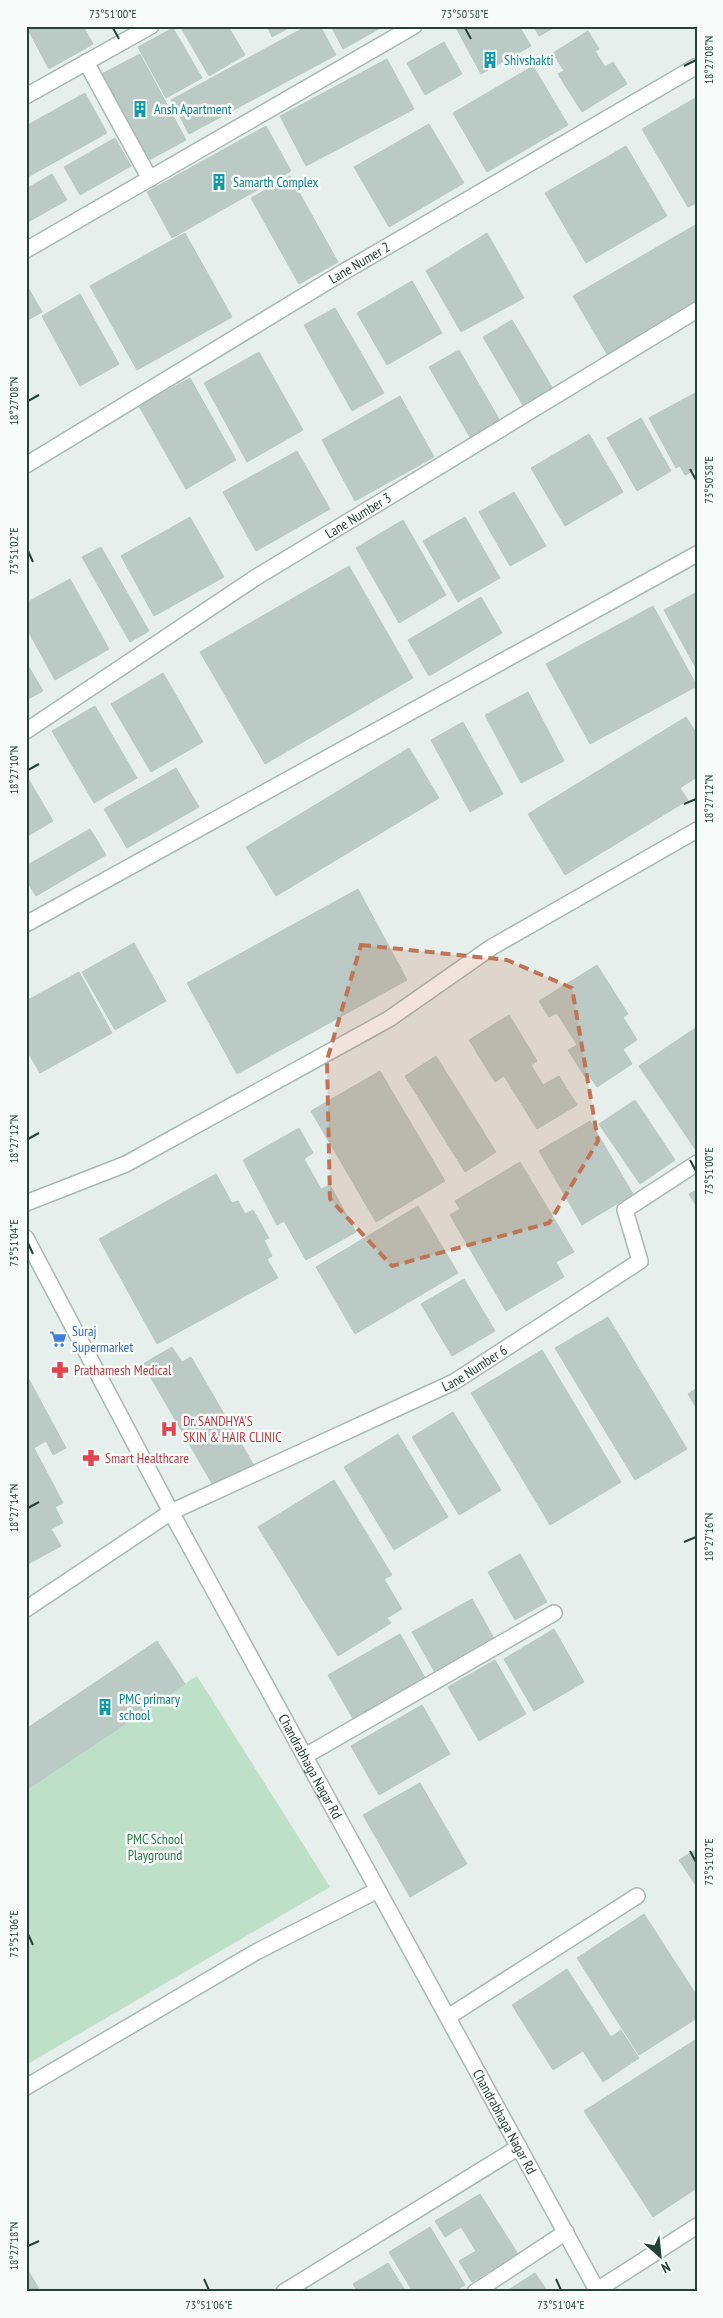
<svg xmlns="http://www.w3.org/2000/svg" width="723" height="2318" font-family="'PT Sans Narrow',sans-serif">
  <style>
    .green { fill: #bfe0c8 }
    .building { fill: #bbcac4; stroke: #b8c9c2 }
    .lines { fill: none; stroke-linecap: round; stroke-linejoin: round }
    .service-casing { stroke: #a8b8b2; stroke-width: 18 }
    .minor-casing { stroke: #a8b8b2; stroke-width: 18 }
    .tertiary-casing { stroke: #a8b8b2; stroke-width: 18 }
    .service { stroke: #fff; stroke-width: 15 }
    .minor { stroke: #fff; stroke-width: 15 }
    .tertiary { stroke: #fff; stroke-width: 15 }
    .marked { fill: #c07456; fill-opacity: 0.2; stroke: #c07456; stroke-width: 4; stroke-dasharray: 10 6; stroke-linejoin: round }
    .ticks { fill: none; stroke: #24423a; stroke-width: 2 }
    .labels { text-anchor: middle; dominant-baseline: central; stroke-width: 5; stroke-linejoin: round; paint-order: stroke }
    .culture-label { font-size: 14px; fill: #0d838f; stroke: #f7fbf9; text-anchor: start }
    .street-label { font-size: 14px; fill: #24423a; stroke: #f7fbf9 }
    .shop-label { font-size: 14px; fill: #366cbe; stroke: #f7fbf9; text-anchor: start }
    .health-label { font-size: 14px; fill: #be3a42; stroke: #f7fbf9; text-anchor: start }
    .park-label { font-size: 14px; fill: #2d7a4b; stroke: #f7fbf9 }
    .neatline { fill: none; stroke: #24423a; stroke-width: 2 }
    .ticks-label { font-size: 12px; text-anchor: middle; fill: #24423a }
  </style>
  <rect width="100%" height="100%" fill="#e6efeb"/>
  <!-- green -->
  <path class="green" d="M197 1676 330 1887 26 2065V1784Z"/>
  <!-- building -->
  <path class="building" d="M26 26H83L93 44 49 69Z
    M180 26H228L245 55 209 76Z
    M267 26H292L272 37Z
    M307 26H320L336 55 189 134 171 100Z
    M331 26H384L343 49Z
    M455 26H519L531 46 481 74Z
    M534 26H557L539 36Z
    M173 28 202 78 166 98 138 47Z
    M588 31 599 49 595 51 605 67 613 62 627 84 582 112 558 74 564 71 553 53Z
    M444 42 462 74 425 95 407 63Z
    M140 54 186 140 140 165 94 78Z
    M387 59 414 109 306 166 280 116Z
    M533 66 568 125 487 172 453 113Z
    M85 93 107 133 26 178V126Z
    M697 97V203L688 207 642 129Z
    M429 124 464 183 389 227 354 167Z
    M266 126 291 171 172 238 147 192Z
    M115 138 131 166 80 195 64 167Z
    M626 146 667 216 586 263 545 193Z
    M52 174 67 200 26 223V189Z
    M290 176 338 262 299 284 251 198Z
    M697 224V302L607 354 573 296Z
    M185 233 232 317 137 370 90 286Z
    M487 233 524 298 461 332 426 271Z
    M412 281 442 333 387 365 357 313Z
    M26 284 42 312 26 321Z
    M80 294 119 364 80 386 42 316Z
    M335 308 384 393 352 411 304 325Z
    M512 320 553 389 524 407 483 337Z
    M459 350 499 419 470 437 429 367Z
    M259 352 303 430 247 462 204 383Z
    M190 378 236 460 186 489 139 406Z
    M697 392V469L685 475 680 466 676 468 649 418Z
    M400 396 434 457 355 501 322 440Z
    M641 418 671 471 637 491 607 438Z
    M589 434 623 492 565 526 531 468Z
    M297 451 330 509 256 551 223 492Z
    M514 492 546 546 510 566 479 512Z
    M190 517 224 577 154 616 121 556Z
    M465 517 500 578 458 602 423 541Z
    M403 520 446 595 399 623 356 548Z
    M101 547 149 631 130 642 82 557Z
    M349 566 413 678 265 764 200 652Z
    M70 579 109 649 55 680 26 627V603Z
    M697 592V670L664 610Z
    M481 597 502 633 429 676 408 640Z
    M653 606 697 686 590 744 546 664Z
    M26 662 43 691 26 700Z
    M163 673 203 742 151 772 111 704Z
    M528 692 564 761 521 783 485 715Z
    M95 706 137 778 94 803 52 731Z
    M686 717 697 734V777L680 788 688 800 565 875 528 814Z
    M463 722 503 794 470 812 431 740Z
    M409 748 439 798 276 896 246 847Z
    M176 768 199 807 127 848 104 809Z
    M26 775 53 821 26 837Z
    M90 829 106 855 36 896 26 880V866Z
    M358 889 407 980 237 1074 187 983Z
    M134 943 166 1001 115 1030 82 972Z
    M597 965 628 1014 623 1017 637 1040 623 1049 632 1064 597 1087 588 1074 585 1077 568 1050 577 1045 557 1013 549 1017 539 1001Z
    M79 972 112 1033 40 1073 26 1049V1001Z
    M509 1015 537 1061 531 1065 543 1085 559 1076 577 1105 537 1129 504 1076 495 1082 469 1040Z
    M697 1027V1152L639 1066Z
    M436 1056 496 1152 465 1172 405 1076Z
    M380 1071 445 1181 376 1222 311 1111Z
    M635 1100 675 1160 640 1184 599 1124Z
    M590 1121 633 1194 582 1225 539 1151Z
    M299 1128 313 1153 304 1159 321 1189 330 1185 356 1232 306 1260 284 1221 277 1225 243 1160Z
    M520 1162 574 1252 556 1262 564 1277 506 1311 450 1215 460 1209 455 1201Z
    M216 1174 232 1203 238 1201 245 1214 253 1210 269 1238 264 1240 272 1256 267 1259 278 1278 157 1344 99 1239Z
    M697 1190V1207L689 1194Z
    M418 1206 458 1273 355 1334 316 1267Z
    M464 1279 495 1331 452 1356 421 1304Z
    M608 1317 687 1449 635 1480 555 1348Z
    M172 1347 182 1362 191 1357 253 1464 214 1487 143 1364Z
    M542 1350 621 1482 550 1525 471 1393Z
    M26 1374 66 1448 53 1455 46 1441 34 1448 63 1503 55 1507 63 1523 51 1529 61 1546 26 1565Z
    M697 1388V1409L688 1394Z
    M453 1412 501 1490 459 1515 412 1437Z
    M398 1434 448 1517 394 1550 344 1467Z
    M334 1480 392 1575 384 1579 402 1609 387 1618 391 1623 338 1656 258 1527Z
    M520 1554 547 1602 515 1620 488 1572Z
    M472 1599 496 1642 437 1676 412 1632Z
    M554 1629 584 1682 534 1711 504 1659Z
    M400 1634 428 1683 356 1724 328 1675Z
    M157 1641 185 1684 26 1790V1729Z
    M495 1660 526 1714 479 1741 448 1687Z
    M422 1705 450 1754 379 1795 351 1746Z
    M420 1783 467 1864 410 1897 363 1815Z
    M697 1849V1887L679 1860Z
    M644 1914 697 1996V2018L639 2055 577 1958Z
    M567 1969 611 2037 621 2030 639 2058 603 2082 583 2051 553 2070 512 2005Z
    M695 2040 697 2043V2188L653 2217 584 2111Z
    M480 2194 518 2254 472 2282 459 2261 476 2251 461 2227 445 2237 435 2221Z
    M430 2227 465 2285 453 2292H413L389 2252Z
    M388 2263 406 2292H358L353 2284Z
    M26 2267 41 2292H26Z
    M535 2273 548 2292H505Z"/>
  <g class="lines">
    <!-- service casing -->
    <g class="service-casing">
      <path id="service" d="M448 2017 637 1896"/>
    </g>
    <!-- minor casing -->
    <g class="minor-casing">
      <g id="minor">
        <path d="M86 62 150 179"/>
        <path d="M26 96 151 26"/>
        <path d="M26 250 414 26"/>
        <path id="s1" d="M26 465 340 274 697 66"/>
        <path id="s2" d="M26 731 255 578 697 310"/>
        <path d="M26 924 697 554"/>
        <path d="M26 1203 126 1164 389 1019 492 947 697 830"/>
        <path id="s3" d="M171 1512 454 1382 640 1261 625 1210 697 1163"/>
        <path d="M305 1756 554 1613"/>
        <path d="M26 2087 256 1952 378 1890"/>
        <path d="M597 2290 697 2226"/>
        <path d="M284 2292 519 2147"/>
        <path d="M475 2292 566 2232"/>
      </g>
    </g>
    <!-- tertiary casing -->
    <g class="tertiary-casing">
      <g id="tertiary">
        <path id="s4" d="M26 1238 171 1512 598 2292"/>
        <path d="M26 1609 171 1512"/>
      </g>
    </g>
    <!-- service -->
    <use href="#service" class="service"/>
    <!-- minor -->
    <use href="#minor" class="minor"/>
    <!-- tertiary -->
    <use href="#tertiary" class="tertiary"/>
  </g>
  <!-- marked area -->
  <path class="marked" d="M361 945 507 960 572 988 598 1141 549 1223 392 1266 330 1199 327 1060Z"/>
  <!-- ticks -->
  <path class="ticks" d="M113 28 119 39M465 28 471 39M684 66 696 60M28 401 39 395M690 469 696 480M28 551 33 562M28 770 39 764M684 804 696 799M28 1139 39 1133M690 1160 696 1171M28 1243 33 1254M28 1508 39 1502M684 1542 696 1537M690 1851 696 1862M28 1934 33 1945M28 2246 39 2241M204 2279 209 2290M556 2279 561 2290"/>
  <!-- icons -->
  <defs>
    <g id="building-bare" transform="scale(1.35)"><path d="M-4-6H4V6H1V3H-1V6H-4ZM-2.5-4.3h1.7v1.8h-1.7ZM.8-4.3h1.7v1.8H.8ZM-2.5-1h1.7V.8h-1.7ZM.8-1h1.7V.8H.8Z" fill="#0f9aa8" stroke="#f7fbf9" stroke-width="2.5" paint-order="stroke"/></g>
    <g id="supermarket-bare" transform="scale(1.35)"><path d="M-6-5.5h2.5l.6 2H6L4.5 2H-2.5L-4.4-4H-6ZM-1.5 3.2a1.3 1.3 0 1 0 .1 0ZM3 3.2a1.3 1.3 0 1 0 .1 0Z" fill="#3f7fe0" stroke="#f7fbf9" stroke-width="2.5" paint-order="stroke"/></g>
    <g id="pharmacy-bare" transform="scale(1.35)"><path d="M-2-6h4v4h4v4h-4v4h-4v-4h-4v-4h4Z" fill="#e0444e" stroke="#f7fbf9" stroke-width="2.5" paint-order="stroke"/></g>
    <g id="hospital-bare" transform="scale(1.35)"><path d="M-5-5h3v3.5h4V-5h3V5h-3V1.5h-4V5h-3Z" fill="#e0444e" stroke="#f7fbf9" stroke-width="2.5" paint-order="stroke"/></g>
  </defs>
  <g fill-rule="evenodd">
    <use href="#building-bare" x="490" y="60"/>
    <use href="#building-bare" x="140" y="109"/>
    <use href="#building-bare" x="219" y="182"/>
    <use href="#supermarket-bare" x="58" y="1339"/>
    <use href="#pharmacy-bare" x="60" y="1370"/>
    <use href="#hospital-bare" x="169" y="1429"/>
    <use href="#pharmacy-bare" x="91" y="1458"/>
    <use href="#building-bare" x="105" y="1707"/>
  </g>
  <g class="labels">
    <!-- culture labels -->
    <g class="culture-label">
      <text x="504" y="60">Shivshakti</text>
      <text x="154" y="109">Ansh Apartment</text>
      <text x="233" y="182">Samarth Complex</text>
      <text x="119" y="1699">PMC primary<tspan x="119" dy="16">school</tspan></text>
    </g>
    <!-- street labels -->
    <g class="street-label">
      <text stroke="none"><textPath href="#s1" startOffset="390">Lane Numer 2</textPath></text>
      <text stroke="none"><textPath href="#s2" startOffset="396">Lane Number 3</textPath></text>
      <text stroke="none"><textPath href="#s3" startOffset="336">Lane Number 6</textPath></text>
      <text stroke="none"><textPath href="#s4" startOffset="600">Chandrabhaga Nagar Rd</textPath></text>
      <text stroke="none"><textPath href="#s4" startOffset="1005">Chandrabhaga Nagar Rd</textPath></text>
    </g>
    <!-- shop labels -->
    <g class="shop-label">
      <text x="72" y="1331">Suraj<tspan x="72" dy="16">Supermarket</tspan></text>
    </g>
    <!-- health labels -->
    <g class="health-label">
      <text x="74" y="1370">Prathamesh Medical</text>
      <text x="183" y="1421">Dr. SANDHYA'S<tspan x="183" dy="16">SKIN &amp; HAIR CLINIC</tspan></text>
      <text x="105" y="1458">Smart Healthcare</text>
    </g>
    <!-- park labels -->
    <g class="park-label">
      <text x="155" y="1839">PMC School<tspan x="155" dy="16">Playground</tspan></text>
    </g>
  </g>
  <!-- border -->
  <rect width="723" height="2318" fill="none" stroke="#f7fbf9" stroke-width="55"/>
  <!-- north arrow -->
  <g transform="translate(660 2256) rotate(153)" stroke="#f7fbf9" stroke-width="4" paint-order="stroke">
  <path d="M0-4L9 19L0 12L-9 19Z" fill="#24423a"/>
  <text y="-8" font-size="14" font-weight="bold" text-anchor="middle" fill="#24423a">N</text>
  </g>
  <rect x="28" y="28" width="668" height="2262" class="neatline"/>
  <g class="ticks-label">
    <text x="113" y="18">73°51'00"E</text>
    <text x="465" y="18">73°50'58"E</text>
    <text transform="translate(709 60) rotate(-90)" y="4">18°27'08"N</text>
    <text transform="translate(14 401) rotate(-90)" y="4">18°27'08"N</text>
    <text transform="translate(709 480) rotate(-90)" y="4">73°50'58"E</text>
    <text transform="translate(14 551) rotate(-90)" y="4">73°51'02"E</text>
    <text transform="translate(14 770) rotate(-90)" y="4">18°27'10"N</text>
    <text transform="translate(709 799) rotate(-90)" y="4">18°27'12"N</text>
    <text transform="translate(14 1139) rotate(-90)" y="4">18°27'12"N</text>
    <text transform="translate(709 1171) rotate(-90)" y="4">73°51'00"E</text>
    <text transform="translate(14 1243) rotate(-90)" y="4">73°51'04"E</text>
    <text transform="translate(14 1508) rotate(-90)" y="4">18°27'14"N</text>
    <text transform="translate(709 1537) rotate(-90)" y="4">18°27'16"N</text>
    <text transform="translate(709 1862) rotate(-90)" y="4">73°51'02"E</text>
    <text transform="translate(14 1934) rotate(-90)" y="4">73°51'06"E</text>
    <text transform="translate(14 2246) rotate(-90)" y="4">18°27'18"N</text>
    <text x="209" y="2309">73°51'06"E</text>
    <text x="561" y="2309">73°51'04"E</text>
  </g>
</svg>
